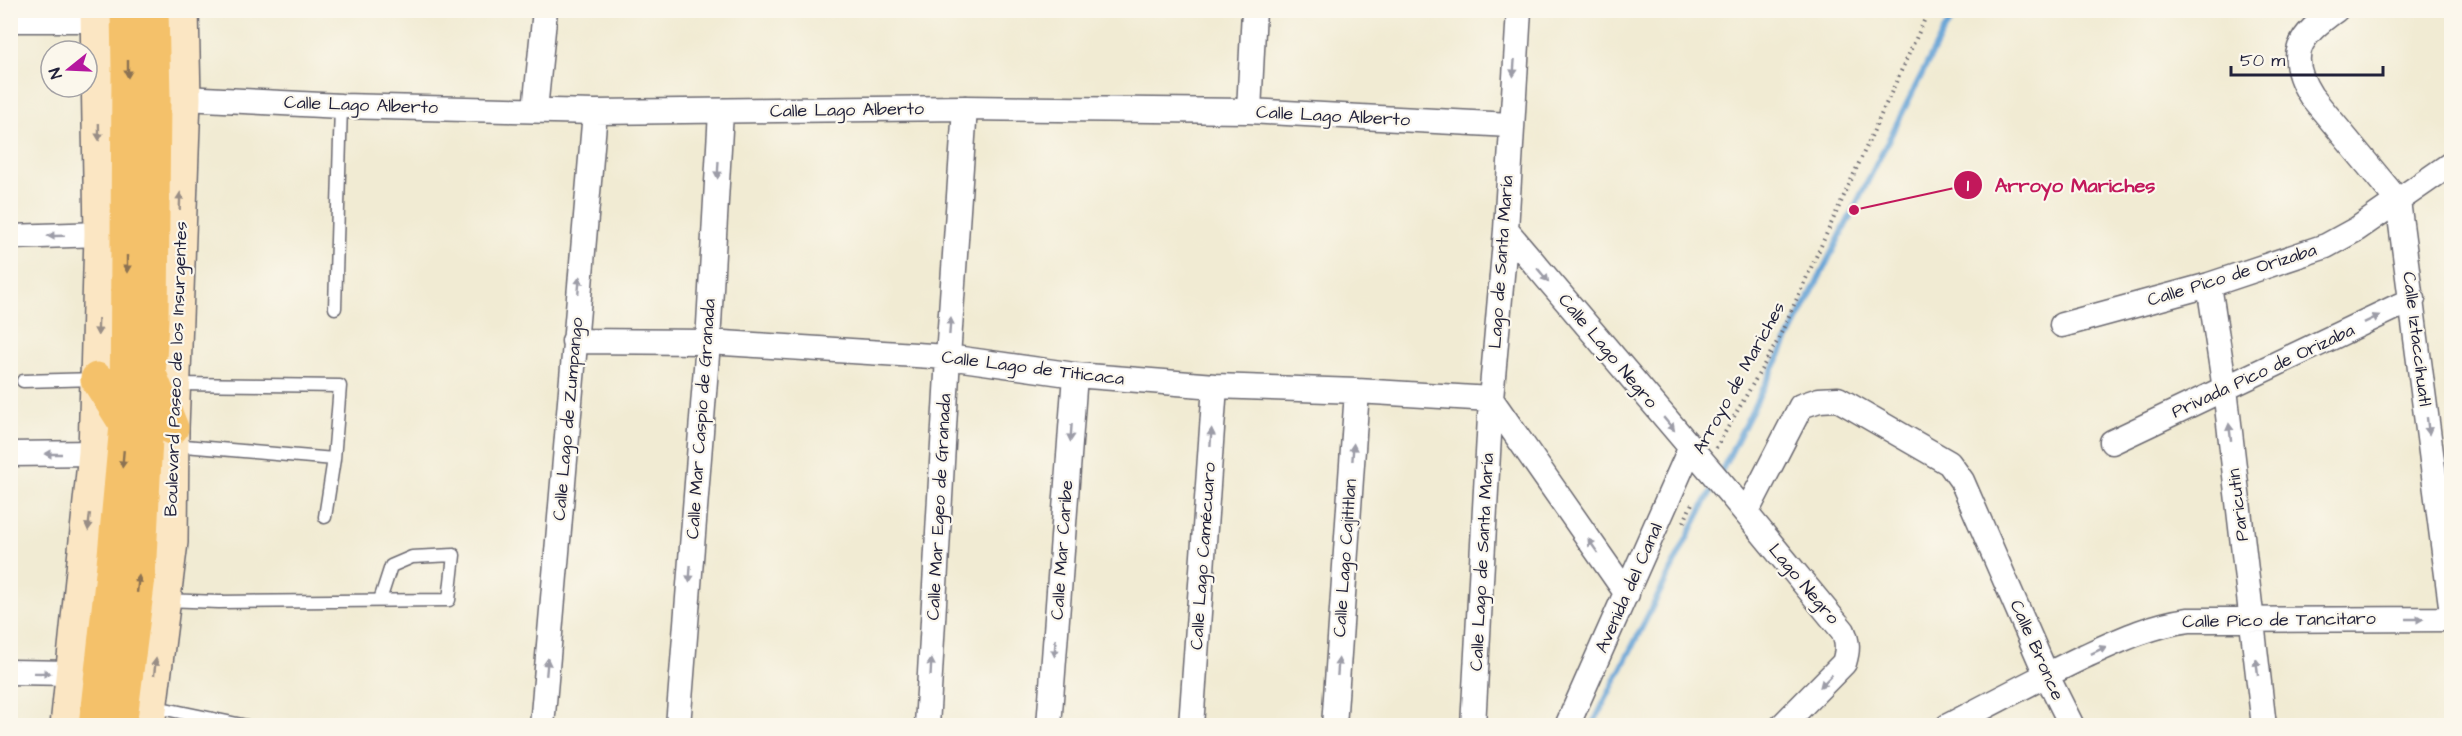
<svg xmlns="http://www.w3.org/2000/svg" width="2462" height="736" font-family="'Architects Daughter',sans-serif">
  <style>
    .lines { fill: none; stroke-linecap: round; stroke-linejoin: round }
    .stream { stroke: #63a2d5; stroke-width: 6 }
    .lane-casing { stroke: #6a6870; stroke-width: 15 }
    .street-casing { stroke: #6a6870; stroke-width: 27 }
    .secondary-casing { stroke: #6a6870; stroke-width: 36 }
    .primary-casing { stroke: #6a6870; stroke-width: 36 }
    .path { stroke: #6a6870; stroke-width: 4; stroke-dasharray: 1.5 4.5; stroke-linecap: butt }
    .lane { stroke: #fff; stroke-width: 12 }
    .street { stroke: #fff; stroke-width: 24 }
    .secondary { stroke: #fbe6c3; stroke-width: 33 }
    .primary { stroke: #f4c16a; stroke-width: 33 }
    .oneway { fill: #9c9ca7 }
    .oneway2 { fill: #8b7252 }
    .oneway3 { fill: #998e86 }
    .labels { text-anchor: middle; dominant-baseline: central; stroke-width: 4.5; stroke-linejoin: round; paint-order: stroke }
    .street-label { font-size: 18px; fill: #22223b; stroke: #fbf7ec }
    .leader { fill: none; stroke: #c2185b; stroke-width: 2 }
    .callout-dot { fill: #c2185b; stroke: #fbf7ec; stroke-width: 2 }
    .mark-label { font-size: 18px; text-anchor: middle; font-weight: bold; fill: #fff }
    .callout-label { font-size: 20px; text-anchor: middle; font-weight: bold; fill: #c2185b; stroke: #fbf7ec; stroke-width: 4.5; stroke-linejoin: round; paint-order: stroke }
  </style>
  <rect width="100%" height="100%" fill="#fbf7ec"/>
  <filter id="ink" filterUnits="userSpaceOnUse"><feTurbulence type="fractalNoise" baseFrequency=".0167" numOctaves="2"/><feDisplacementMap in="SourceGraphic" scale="12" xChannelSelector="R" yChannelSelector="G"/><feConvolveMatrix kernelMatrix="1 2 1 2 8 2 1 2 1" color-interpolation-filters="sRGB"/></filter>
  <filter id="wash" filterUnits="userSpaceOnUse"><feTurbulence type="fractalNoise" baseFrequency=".008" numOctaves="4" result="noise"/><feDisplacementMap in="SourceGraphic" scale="24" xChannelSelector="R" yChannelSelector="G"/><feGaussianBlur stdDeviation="1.35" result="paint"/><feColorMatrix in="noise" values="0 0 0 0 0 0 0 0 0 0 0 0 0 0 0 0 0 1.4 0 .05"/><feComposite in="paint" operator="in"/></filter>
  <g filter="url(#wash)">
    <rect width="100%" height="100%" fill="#f1ebd3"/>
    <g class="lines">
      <!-- stream -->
      <path class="stream" d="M1720 474 1943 32 1958 10
        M1592 726 1714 485"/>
    </g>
  </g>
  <g filter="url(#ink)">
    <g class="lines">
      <!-- lane casing -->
      <g class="lane-casing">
        <path id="lane" d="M335 308 341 106
          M23 381 97 379
          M175 384 340 386 334 459 325 517
          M173 445 334 459
          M164 600 219 602 449 600 454 555 412 557 391 566 380 600
          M151 706 247 726"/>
      </g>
      <!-- street casing -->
      <g class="street-casing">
        <path id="street" d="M2336 10C2299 36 2285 55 2311 96L2398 201 2452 613
          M10 20H97
          M184 98 341 106 595 112 965 108 1249 111 1510 125
          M535 110 545 10
          M1249 111 1254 10
          M1506 230 1731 495 1843 631C1848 643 1848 650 1844 663L1782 726
          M10 237 101 234
          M2209 285 2225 389 2264 726
          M2062 325 2209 285 2326 246 2357 229 2452 163
          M574 341 708 342 948 357 1075 375 1215 386 1357 391 1491 399
          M1491 399 1627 594
          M2112 442 2413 299
          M10 454 95 453
          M1746 513 1801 406 1819 400 1838 399 1949 463 1962 481 2046 674 2072 726
          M10 672 73 673
          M542 726 595 112
          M678 726 708 342 721 112
          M927 726 948 357 965 108
          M1049 726 1075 375
          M1191 726 1215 386
          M1334 726 1357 391
          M1473 726 1491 399 1506 230 1519 10
          M1567 726 1690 449
          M1948 726C1994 702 2039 678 2085 656 2120 640 2151 625 2189 620L2452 619"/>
      </g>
      <!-- secondary casing -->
      <g class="secondary-casing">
        <path id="secondary" d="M67 726 95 453 101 234 97 10
          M148 726 171 542 172 428 184 98 182 10"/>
      </g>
      <!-- primary casing -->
      <g class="primary-casing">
        <path id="primary" d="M97 379 126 425
          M152 379 172 428
          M95 726 114 555 126 425 128 68 127 10
          M120 726 139 577 152 320 154 97 152 10"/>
      </g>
      <!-- path -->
      <path class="path" d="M1716 448 1777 342 1929 10
        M1684 522 1693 501"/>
      <!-- lane -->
      <use href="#lane" class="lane"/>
      <!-- street -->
      <use href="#street" class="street"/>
      <!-- secondary -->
      <use href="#secondary" class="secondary"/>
      <!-- primary -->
      <use href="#primary" class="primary"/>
    </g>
    <!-- one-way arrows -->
    <defs><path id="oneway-solid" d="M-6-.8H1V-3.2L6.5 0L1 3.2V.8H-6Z" transform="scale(1.5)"/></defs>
    <g class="oneway">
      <use href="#oneway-solid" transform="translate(1514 68) rotate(94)"/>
      <use href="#oneway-solid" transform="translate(718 170) rotate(93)"/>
      <use href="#oneway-solid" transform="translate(56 236) rotate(178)"/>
      <use href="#oneway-solid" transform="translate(1543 275) rotate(50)"/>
      <use href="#oneway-solid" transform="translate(579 285) rotate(-85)"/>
      <use href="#oneway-solid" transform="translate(2372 319) rotate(-26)"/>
      <use href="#oneway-solid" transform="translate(950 326) rotate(-86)"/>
      <use href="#oneway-solid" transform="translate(1669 424) rotate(50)"/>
      <use href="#oneway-solid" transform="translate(2428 426) rotate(83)"/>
      <use href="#oneway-solid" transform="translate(2230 432) rotate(-97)"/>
      <use href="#oneway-solid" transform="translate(1071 433) rotate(94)"/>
      <use href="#oneway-solid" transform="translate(1211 437) rotate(-86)"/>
      <use href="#oneway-solid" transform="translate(1353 452) rotate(-86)"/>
      <use href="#oneway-solid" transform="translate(53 454) rotate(180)"/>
      <use href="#oneway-solid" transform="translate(1593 546) rotate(-125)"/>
      <use href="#oneway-solid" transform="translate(690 574) rotate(94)"/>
      <use href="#oneway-solid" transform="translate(2415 619)"/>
      <use href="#oneway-solid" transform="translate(1055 648) rotate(94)"/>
      <use href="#oneway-solid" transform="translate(2099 650) rotate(-25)"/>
      <use href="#oneway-solid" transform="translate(547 667) rotate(-85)"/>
      <use href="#oneway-solid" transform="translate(931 667) rotate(-87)"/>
      <use href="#oneway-solid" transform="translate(1338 667) rotate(-86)"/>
      <use href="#oneway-solid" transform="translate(2257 667) rotate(-97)"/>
      <use href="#oneway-solid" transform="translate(42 673) rotate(1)"/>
      <use href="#oneway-solid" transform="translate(1826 681) rotate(134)"/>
    </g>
    <g class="oneway2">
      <use href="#oneway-solid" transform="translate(128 69) rotate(90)"/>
      <use href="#oneway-solid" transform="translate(127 264) rotate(90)"/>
      <use href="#oneway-solid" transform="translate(123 459) rotate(95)"/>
      <use href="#oneway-solid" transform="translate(138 584) rotate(-84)"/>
    </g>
    <g class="oneway3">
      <use href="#oneway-solid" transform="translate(99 132) rotate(89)"/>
      <use href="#oneway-solid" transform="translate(180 201) rotate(-88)"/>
      <use href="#oneway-solid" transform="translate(98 327) rotate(92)"/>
      <use href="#oneway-solid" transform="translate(89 522) rotate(96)"/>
      <use href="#oneway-solid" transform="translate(155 667) rotate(-83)"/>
    </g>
  </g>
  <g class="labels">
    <!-- street labels -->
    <g class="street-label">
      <text transform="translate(361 105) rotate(2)">Calle Lago Alberto</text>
      <text transform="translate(847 110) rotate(-1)">Calle Lago Alberto</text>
      <text transform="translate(1333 116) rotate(3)">Calle Lago Alberto</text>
      <text transform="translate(1501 262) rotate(-86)">Lago de Santa María</text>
      <text transform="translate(2232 275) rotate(-17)">Calle Pico de Orizaba</text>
      <text transform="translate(2417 339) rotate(83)">Calle Iztaccíhuatl</text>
      <text transform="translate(1608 351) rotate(50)">Calle Lago Negro</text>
      <text transform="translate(1033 368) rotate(7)">Calle Lago de Titicaca</text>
      <text transform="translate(176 369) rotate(-88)">Boulevard Paseo de los Insurgentes</text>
      <text transform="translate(2263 371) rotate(-25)">Privada Pico de Orizaba</text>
      <text transform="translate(1739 378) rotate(-61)">Arroyo de Mariches</text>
      <text transform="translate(568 419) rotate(-85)">Calle Lago de Zumpango</text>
      <text transform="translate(701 419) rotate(-86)">Calle Mar Caspio de Granada</text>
      <text transform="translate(2238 505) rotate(-97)">Paricutin</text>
      <text transform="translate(939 507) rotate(-87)">Calle Mar Egeo de Granada</text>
      <text transform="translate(1062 550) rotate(-86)">Calle Mar Caribe</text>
      <text transform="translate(1203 556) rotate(-86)">Calle Lago Camécuaro</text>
      <text transform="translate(1345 558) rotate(-86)">Calle Lago Cajititlan</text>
      <text transform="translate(1482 562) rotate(-87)">Calle Lago de Santa María</text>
      <text transform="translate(1804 584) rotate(50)">Lago Negro</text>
      <text transform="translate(1629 588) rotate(-66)">Avenida del Canal</text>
      <text transform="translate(2279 620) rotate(-1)">Calle Pico de Tancitaro</text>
      <text transform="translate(2037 650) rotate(66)">Calle Bronce</text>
    </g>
  </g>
  <!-- callouts -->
  <path class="leader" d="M1854 210L1968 185"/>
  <g class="callout-dot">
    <circle cx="1854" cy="210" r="6"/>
    <circle cx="1968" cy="185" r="15"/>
  </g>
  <g class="mark-label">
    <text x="1968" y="191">1</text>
  </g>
  <g class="callout-label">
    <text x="2075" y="192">Arroyo Mariches</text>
  </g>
  <!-- margin -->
  <rect width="2462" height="736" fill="none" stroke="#fbf7ec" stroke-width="36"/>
  <!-- north arrow -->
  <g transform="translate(69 69) rotate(252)"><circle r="28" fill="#fbf7ec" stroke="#a4a2a5" stroke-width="1.5"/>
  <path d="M0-4.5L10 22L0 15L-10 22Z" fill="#b5179e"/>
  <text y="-9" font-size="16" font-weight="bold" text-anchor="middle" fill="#22223b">N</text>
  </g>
  <!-- scale -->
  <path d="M2231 66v9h152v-9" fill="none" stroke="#22223b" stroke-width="3"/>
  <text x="2240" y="66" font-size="18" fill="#22223b" stroke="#fbf7ec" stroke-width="4.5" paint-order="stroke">50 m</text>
</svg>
